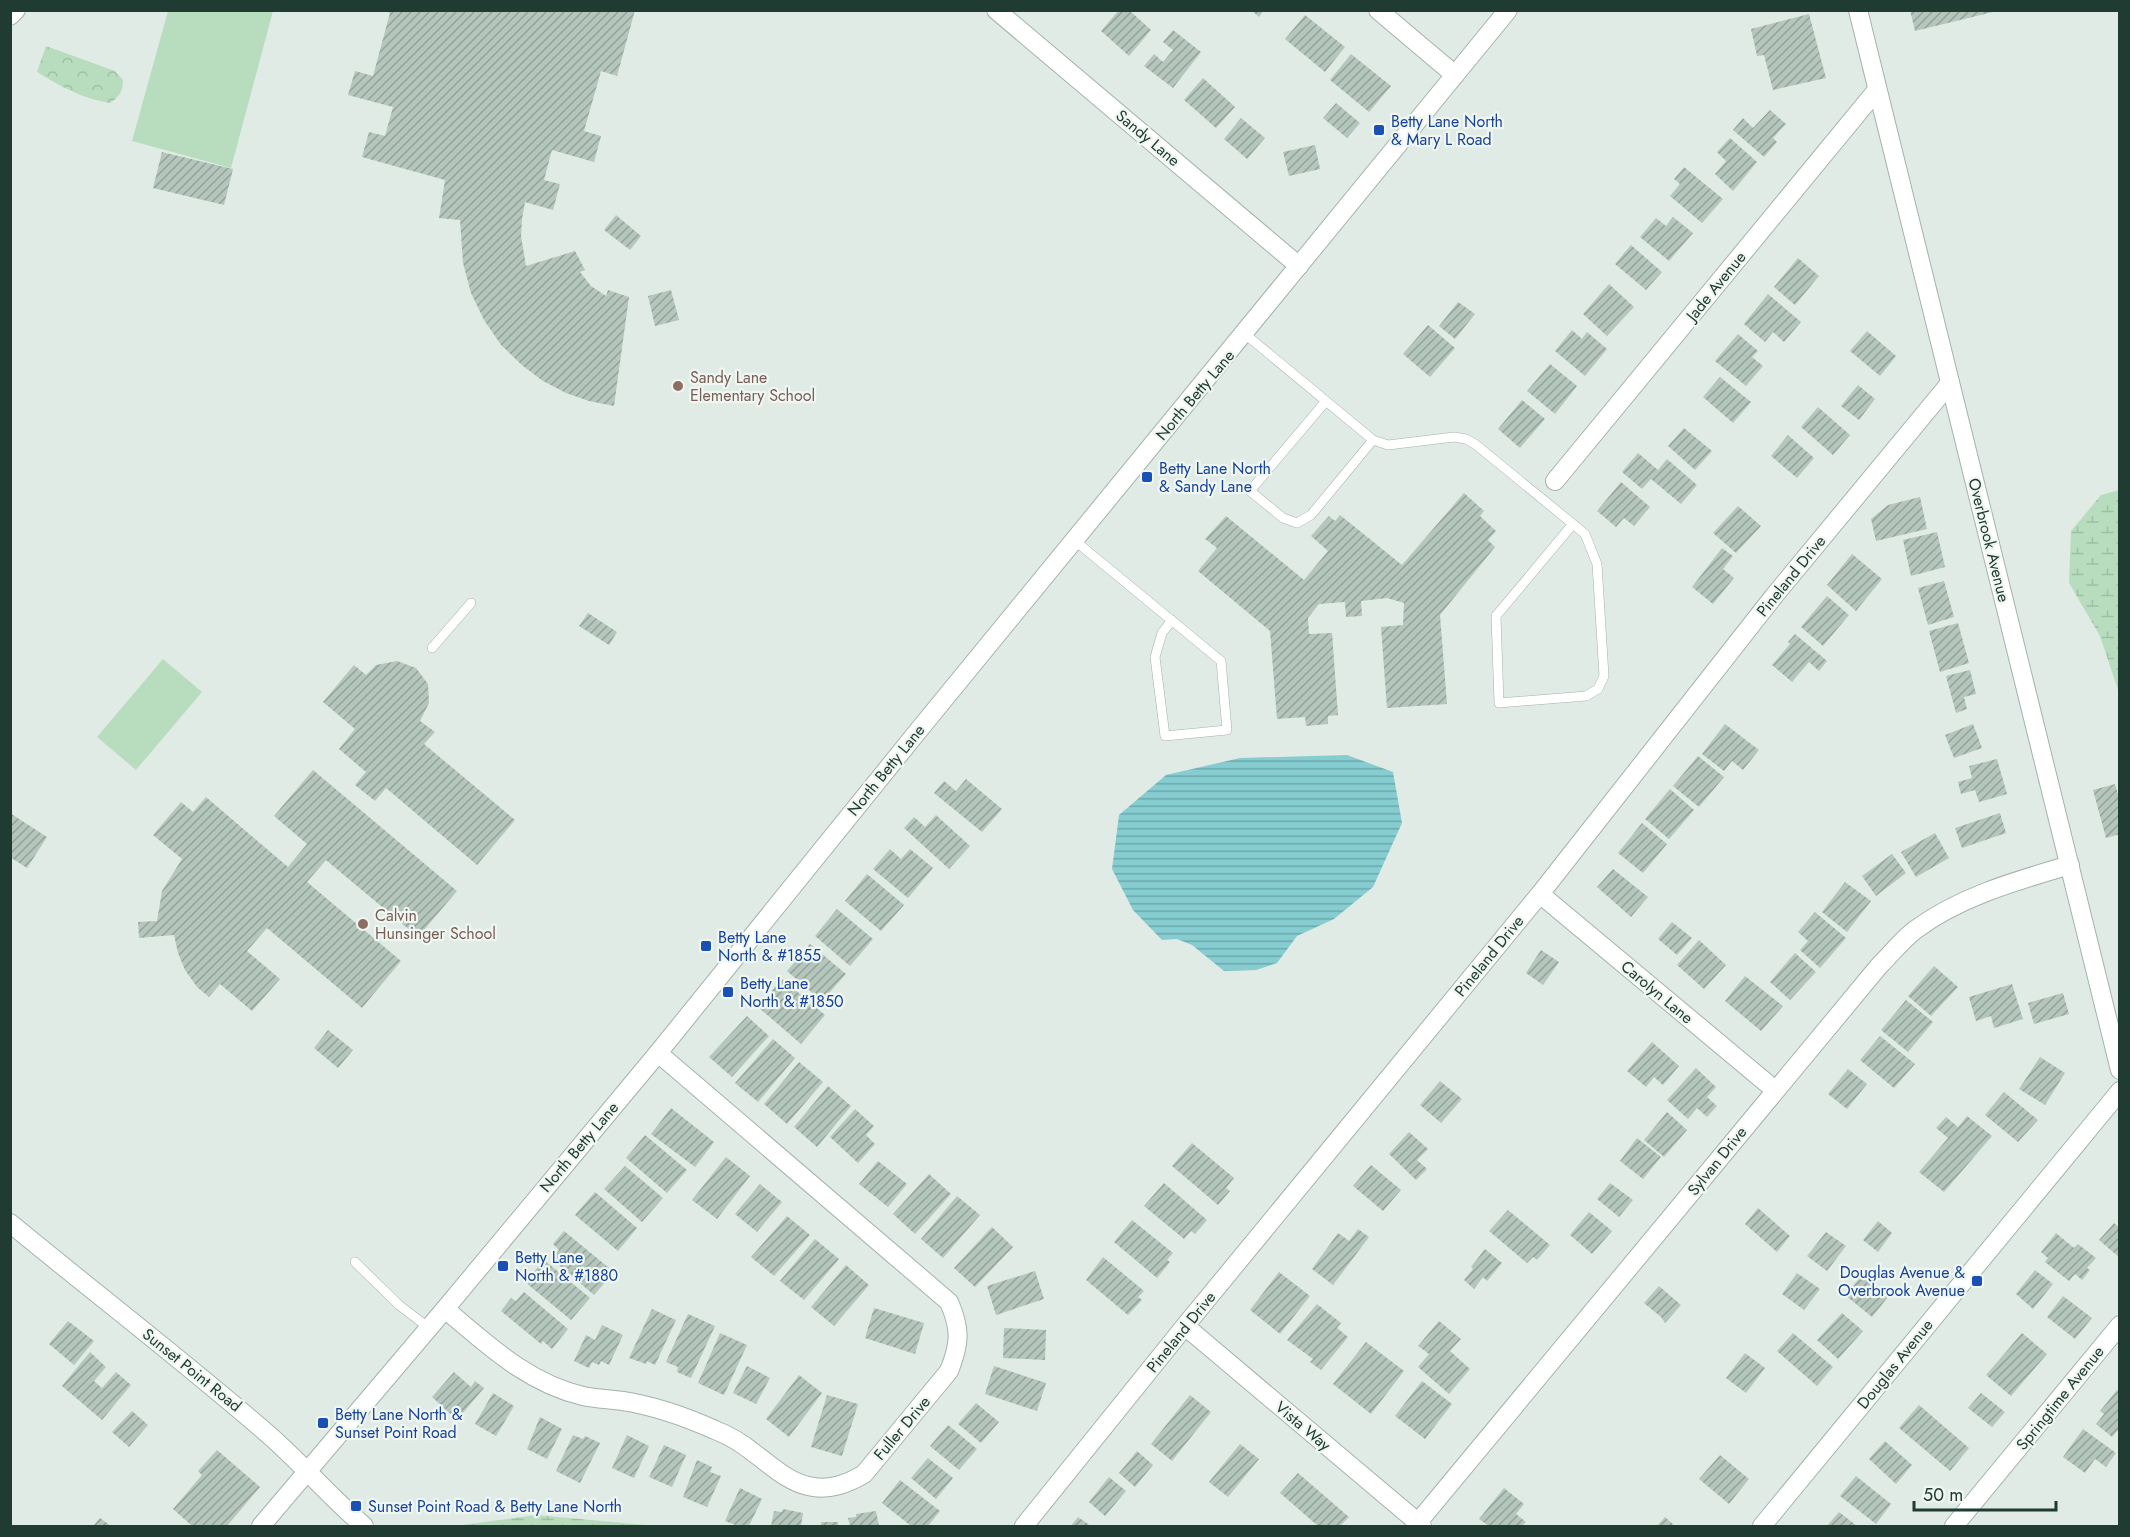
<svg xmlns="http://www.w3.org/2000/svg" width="2130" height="1537" font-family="Jost,sans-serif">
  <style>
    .wetland { fill: url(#wetland-marsh) }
    .park { fill: url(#park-crowns) }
    .pitch { fill: #b8ddbe }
    .water { fill: url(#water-rules) }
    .building { fill: url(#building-hatch) }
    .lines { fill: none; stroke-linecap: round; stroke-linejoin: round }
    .service-casing { stroke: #a3b3ab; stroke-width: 10 }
    .minor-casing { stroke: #a3b3ab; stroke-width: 20 }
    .tertiary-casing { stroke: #a3b3ab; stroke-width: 20 }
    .secondary-casing { stroke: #9eb7ac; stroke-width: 20 }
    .service { stroke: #fff; stroke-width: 9 }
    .minor { stroke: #fff; stroke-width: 18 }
    .tertiary { stroke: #fff; stroke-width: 18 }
    .secondary { stroke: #fff; stroke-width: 18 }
    .transit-dot { fill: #1a4fb4; stroke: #f0f7f3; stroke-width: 2 }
    .education-dot { fill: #8d6e63; stroke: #f0f7f3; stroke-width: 2 }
    .labels { text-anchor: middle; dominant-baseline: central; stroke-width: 4.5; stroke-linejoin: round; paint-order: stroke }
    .transit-label { font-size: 16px; fill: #164399; stroke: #f0f7f3; text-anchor: start }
    .street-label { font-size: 16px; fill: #203b31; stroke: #f0f7f3 }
    .education-label { font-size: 16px; fill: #785e54; stroke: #f0f7f3; text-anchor: start }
  </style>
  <defs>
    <pattern id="wetland-marsh" width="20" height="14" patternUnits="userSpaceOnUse" patternTransform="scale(1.5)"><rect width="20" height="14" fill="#b8ddbe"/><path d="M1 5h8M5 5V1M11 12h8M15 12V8" fill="none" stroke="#9ebfa4"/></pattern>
    <pattern id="park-crowns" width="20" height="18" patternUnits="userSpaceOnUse" patternTransform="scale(1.5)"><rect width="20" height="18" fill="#b8ddbe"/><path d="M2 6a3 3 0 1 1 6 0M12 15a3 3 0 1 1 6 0" fill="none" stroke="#9ebfa4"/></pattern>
    <pattern id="water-rules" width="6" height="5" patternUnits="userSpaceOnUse" patternTransform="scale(1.5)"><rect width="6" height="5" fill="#86cdd1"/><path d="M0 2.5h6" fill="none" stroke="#6da8aa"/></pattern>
    <pattern id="building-hatch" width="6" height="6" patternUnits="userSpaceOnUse" patternTransform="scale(1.5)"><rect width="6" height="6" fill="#b5c6bd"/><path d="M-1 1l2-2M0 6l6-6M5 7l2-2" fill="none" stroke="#93a29a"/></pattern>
  </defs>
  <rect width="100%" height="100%" fill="#e0ebe5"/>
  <!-- wetland -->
  <path class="wetland" d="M2119 490H2120L2119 693 2100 636 2069 583 2071 531 2101 495Z
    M536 1515 646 1525 652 1526H455Z"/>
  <!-- park -->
  <path class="park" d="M46 46 115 71 123 80C123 91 119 97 110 103 83 99 60 86 37 72Z"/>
  <!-- pitch -->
  <path class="pitch" d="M168 11H273L231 168 132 141Z
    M163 659 202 692 136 770 97 737Z"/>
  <!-- water -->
  <path class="water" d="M1347 755 1393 772 1402 823 1373 887 1334 919 1297 936 1277 963 1256 970 1224 971 1192 945 1177 939 1162 940 1133 910 1112 869 1119 815 1166 775 1240 758Z"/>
  <!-- building -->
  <path class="building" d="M382 10H635L617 76 601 71 584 131 601 136 594 162 552 150 544 180 560 184 553 210 525 202 522 219 521 236 526 266 575 251 585 270 580 272 591 286 606 296 608 290 629 297 614 406 589 401 566 393 543 381 523 366 501 345 484 320 471 293 463 263 460 220 439 218 445 180 362 157 369 132 385 136 393 107 348 95 355 71 373 76 390 13Z
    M1119 10H1129L1151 30 1129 56 1101 31Z
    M1251 10H1264L1259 17Z
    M1910 10H1997V11L1915 31Z
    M1809 14 1826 78 1773 90 1764 55 1757 56 1751 29Z
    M1305 15 1345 47 1325 72 1285 39Z
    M1173 30 1201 52 1173 88 1144 66 1154 54 1163 62 1173 50 1163 42Z
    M1351 54 1391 86 1369 112 1330 80Z
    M1203 78 1235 107 1216 128 1184 100Z
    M1336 103 1360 123 1347 138 1323 118Z
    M1770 110 1786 124 1773 138 1777 142 1764 157 1733 130 1743 118 1753 128Z
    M1241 118 1265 138 1247 159 1224 139Z
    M1730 138 1757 162 1733 191 1715 174 1726 161 1717 152Z
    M1315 145 1320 169 1289 176 1283 152Z
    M162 152 233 169 224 205 153 188Z
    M1684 167 1723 199 1702 223 1670 196 1680 184 1674 179Z
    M616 215 641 236 630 250 604 230Z
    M1673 217 1693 233 1669 261 1640 237 1656 218 1666 226Z
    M1631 245 1662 272 1646 290 1615 264Z
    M1798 258 1819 276 1795 305 1774 287Z
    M1609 284 1634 307 1607 336 1583 314Z
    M671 290 679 320 655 326 648 296Z
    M1768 294 1801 322 1784 342 1773 332 1765 342 1744 324Z
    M1458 302 1475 314 1455 339 1439 326Z
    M1428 325 1455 348 1430 377 1403 354Z
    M1572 330 1582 339 1587 332 1607 349 1585 376 1555 351Z
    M1867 331 1896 356 1880 376 1850 351Z
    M1738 334 1758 351 1752 357 1763 366 1746 386 1715 361Z
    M1550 364 1577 386 1555 414 1527 391Z
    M1720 377 1751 402 1733 423 1703 397Z
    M1858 385 1875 399 1859 420 1841 406Z
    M1522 400 1545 419 1520 448 1498 429Z
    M1818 407 1850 435 1833 455 1801 427Z
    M1684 428 1712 451 1695 470 1668 446Z
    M1788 435 1814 458 1797 478 1771 456Z
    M1638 453 1658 470 1667 459 1697 485 1681 504 1651 479 1642 489 1622 472Z
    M1621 482 1650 507 1634 526 1624 518 1616 527 1597 511Z
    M1464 493 1484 511 1480 516 1496 531 1488 540 1495 547 1440 615 1447 704 1387 708 1381 627 1403 625 1404 603 1387 598 1361 601 1362 616 1346 617 1345 602 1319 604 1308 618 1309 634 1332 633 1338 715 1328 716V724L1306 726 1305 717 1277 719 1270 631 1198 571 1217 548 1205 539 1226 516 1304 580 1328 551 1311 536 1329 516 1335 521 1340 515 1402 565Z
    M1920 497 1927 529 1876 541 1871 519 1888 505Z
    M1738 506 1761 526 1736 553 1713 533Z
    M1937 532 1945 567 1911 576 1903 540Z
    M1722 548 1733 556 1723 569 1734 578 1713 604 1692 587Z
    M1852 554 1882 579 1856 611 1827 585Z
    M1944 581 1954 617 1928 625 1918 588Z
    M1827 596 1849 615 1823 646 1801 627Z
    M588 613 617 632 609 645 579 626Z
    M1958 623 1969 663 1940 672 1929 631Z
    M1795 634 1827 661 1819 671 1809 662 1792 682 1772 665 1790 644 1788 642Z
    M397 661 416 668 428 684 429 703 420 721 435 732 424 744 515 820 477 865 386 788 375 801 355 785 366 772 339 749 355 729 323 702 354 665 366 675 376 665Z
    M1970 670 1976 694 1964 697 1967 709 1956 713 1946 676Z
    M1725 724 1759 750 1743 770 1732 761 1724 771 1702 754Z
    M1973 724 1982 748 1954 758 1945 735Z
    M1698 756 1724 777 1699 807 1673 786Z
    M1997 759 2007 794 1979 802 1975 790 1961 794 1958 782 1972 778 1969 766Z
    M313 770 457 891 418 937 326 860 307 882 401 961 362 1008 267 928 247 951 280 979 252 1011 220 984 209 997 197 987 185 970 178 953 174 935 139 938 138 922 157 921 162 891 182 859 153 835 181 802 193 812 206 797 288 867 307 844 274 816Z
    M966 779 1002 809 982 832 934 793 944 781 956 791Z
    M2115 784 2120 801V834L2106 838 2093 790Z
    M1670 789 1694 810 1669 839 1645 819Z
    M10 813 47 837 27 868 10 857Z
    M2000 813 2006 833 1962 848 1955 828Z
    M936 815 970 846 949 869 904 828 914 817 925 827Z
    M1642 823 1667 844 1643 873 1618 853Z
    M1935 833 1949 858 1916 877 1901 852Z
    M890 849 901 859 910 849 933 868 908 898 873 869Z
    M1892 854 1906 873 1876 896 1862 876Z
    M1613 869 1648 897 1631 917 1597 887Z
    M867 874 904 905 881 931 845 901Z
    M1845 882 1871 901 1847 932 1822 912Z
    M837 909 873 939 850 966 815 936Z
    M1815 912 1846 938 1820 968 1800 950 1808 941 1798 932Z
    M1672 922 1692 938 1677 955 1658 939Z
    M1699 940 1726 965 1704 989 1677 965Z
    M810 944 846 974 822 1001 787 971Z
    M1541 950 1559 962 1543 985 1526 973Z
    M1795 953 1816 972 1790 1000 1770 982Z
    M1934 966 1958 987 1931 1016 1908 996Z
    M1745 976 1783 1006 1761 1031 1725 1001Z
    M782 979 825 1015 801 1044 758 1007Z
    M2012 984 2023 1019 1994 1028 1991 1016 1976 1021 1969 997Z
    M2063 993 2069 1014 2034 1024 2028 1003Z
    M1906 1000 1933 1022 1908 1052 1881 1030Z
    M747 1016 769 1036 732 1077 709 1057Z
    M328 1030 353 1050 338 1068 314 1048Z
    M1880 1036 1915 1064 1894 1088 1860 1060Z
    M773 1039 795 1058 758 1102 735 1083Z
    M1652 1042 1679 1066 1663 1085 1654 1077 1646 1087 1627 1071Z
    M2040 1057 2065 1073 2045 1105 2019 1089Z
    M799 1062 823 1082 787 1124 764 1104Z
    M1696 1068 1716 1087 1707 1097 1717 1106 1707 1117 1697 1108 1688 1119 1667 1100Z
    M1848 1069 1867 1084 1847 1109 1828 1094Z
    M1440 1081 1462 1099 1441 1123 1420 1105Z
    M828 1086 851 1106 817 1147 794 1127Z
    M2004 1092 2038 1120 2018 1142 1985 1115Z
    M671 1108 714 1142 695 1167 651 1134Z
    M855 1109 874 1126 866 1135 875 1144 858 1163 830 1137Z
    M1667 1112 1687 1130 1664 1157 1644 1140Z
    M1967 1116 1992 1136 1944 1192 1919 1172 1948 1138 1936 1128 1946 1117 1958 1127Z
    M1409 1132 1428 1149 1417 1160 1427 1169 1416 1180 1389 1154Z
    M645 1135 687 1170 667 1193 626 1158Z
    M1637 1138 1661 1157 1643 1179 1620 1161Z
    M1192 1143 1234 1178 1226 1188 1230 1191 1218 1205 1172 1166Z
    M726 1157 750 1176 717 1219 692 1200Z
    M878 1161 907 1184 888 1207 859 1184Z
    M1371 1165 1401 1190 1383 1211 1353 1186Z
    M625 1166 663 1198 642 1222 604 1189Z
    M929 1174 951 1194 915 1234 893 1214Z
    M1164 1183 1207 1220 1195 1234 1191 1231 1184 1239 1144 1206Z
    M1610 1183 1633 1200 1619 1217 1597 1199Z
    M760 1184 782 1202 757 1232 735 1214Z
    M595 1192 637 1228 618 1251 575 1215Z
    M957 1196 980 1215 943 1258 921 1239Z
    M1758 1208 1790 1236 1777 1252 1745 1224Z
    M1508 1210 1550 1245 1537 1260 1533 1257 1527 1263 1489 1231Z
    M1589 1212 1612 1231 1592 1254 1570 1235Z
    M787 1216 810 1235 774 1276 751 1257Z
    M1132 1220 1173 1253 1167 1260 1170 1262 1157 1278 1114 1242Z
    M1878 1221 1892 1233 1878 1252 1863 1240Z
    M2114 1223 2120 1228V1258L2099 1240Z
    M992 1227 1013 1247 975 1287 954 1268Z
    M1358 1229 1369 1237 1333 1285 1312 1269 1338 1233 1349 1241Z
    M564 1231 614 1272 594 1295 552 1259 559 1250 553 1244Z
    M1826 1232 1846 1246 1827 1271 1807 1256Z
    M2056 1233 2074 1248 2078 1244 2096 1258 2087 1268 2090 1270 2082 1280 2075 1274 2069 1281 2045 1262 2048 1258 2041 1252Z
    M815 1239 839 1259 804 1300 780 1281Z
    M1485 1249 1502 1263 1487 1281 1483 1277 1474 1289 1464 1280 1473 1269 1471 1267Z
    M1103 1257 1144 1291 1138 1297 1142 1300 1128 1315 1086 1280Z
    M544 1260 590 1298 571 1320 525 1282Z
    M846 1265 869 1285 834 1326 811 1307Z
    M2035 1270 2053 1284 2033 1309 2016 1294Z
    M1035 1271 1044 1299 996 1315 987 1286Z
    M1279 1272 1310 1296 1280 1334 1250 1310Z
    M1797 1273 1820 1289 1804 1310 1782 1294Z
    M1862 1275 1888 1297 1872 1317 1845 1295Z
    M1659 1286 1681 1305 1665 1323 1661 1317 1644 1303Z
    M524 1292 568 1329 552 1349 543 1341 541 1344 501 1311 511 1298 516 1301Z
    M2063 1296 2092 1318 2075 1339 2047 1317Z
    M1317 1304 1341 1323 1337 1328 1348 1337 1321 1370 1310 1362 1313 1359 1287 1340Z
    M874 1308 924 1323 915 1354 865 1338Z
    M652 1309 676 1320 655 1365 647 1361 646 1364 629 1358Z
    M1842 1313 1863 1331 1838 1359 1817 1340Z
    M688 1314 715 1326 691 1378 677 1372 678 1367 666 1362Z
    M68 1321 94 1341 74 1365 49 1344Z
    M1439 1321 1461 1339 1450 1351 1470 1369 1449 1394 1418 1367 1429 1354 1418 1346Z
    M602 1325 623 1335 609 1365 601 1361 599 1365 592 1362 589 1368 574 1361 586 1335 595 1340Z
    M1004 1328 1046 1330 1045 1360 1003 1358Z
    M720 1333 747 1345 724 1395 698 1383Z
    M1793 1333 1833 1367 1817 1386 1777 1351Z
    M2022 1333 2047 1354 2011 1396 1986 1375Z
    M1366 1342 1404 1371 1371 1414 1333 1384Z
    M90 1352 106 1367 94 1381 102 1388 116 1372 131 1385 102 1420 62 1386Z
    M1745 1353 1765 1368 1746 1393 1726 1378Z
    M747 1366 770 1378 756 1404 733 1393Z
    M994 1366 1046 1383 1037 1411 985 1394Z
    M454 1372 471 1387 475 1381 484 1388 457 1420 432 1397Z
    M799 1375 822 1393 789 1437 766 1419Z
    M1422 1381 1452 1404 1425 1439 1395 1416Z
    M2117 1390 2120 1392V1428L2112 1437 2096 1424 2104 1414 2100 1411Z
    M493 1393 514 1406 496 1436 475 1424Z
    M1981 1393 2005 1412 1992 1427 1968 1408Z
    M827 1395 858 1404 842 1456 811 1447Z
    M1190 1395 1211 1412 1172 1461 1151 1444Z
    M976 1403 999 1422 981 1443 958 1424Z
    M1919 1405 1969 1448 1950 1471 1899 1428Z
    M132 1411 148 1425 129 1447 112 1432Z
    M540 1417 562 1429 547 1459 527 1449Z
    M948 1425 977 1449 959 1470 930 1446Z
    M2083 1429 2116 1453 2106 1467 2095 1459 2085 1473 2063 1457Z
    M573 1435 583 1439 585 1436 600 1443 580 1483 556 1471Z
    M627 1435 649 1446 634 1478 612 1468Z
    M1885 1441 1912 1465 1896 1484 1869 1459Z
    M1240 1444 1259 1459 1228 1497 1209 1482Z
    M664 1445 686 1455 672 1487 649 1477Z
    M217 1450 260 1487 227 1526H190L191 1525 173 1509 202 1475 198 1471Z
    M1137 1451 1153 1465 1135 1487 1119 1473Z
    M1720 1455 1749 1479 1729 1504 1699 1479Z
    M928 1458 953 1478 936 1499 911 1478Z
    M697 1460 712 1467 710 1472 721 1476 707 1507 683 1497Z
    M1298 1473 1349 1517 1340 1526H1318L1280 1493Z
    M1856 1476 1891 1504 1876 1524 1840 1496Z
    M1109 1477 1126 1491 1105 1516 1089 1502Z
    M900 1480 940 1511 928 1526H911L882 1503Z
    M740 1488 762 1499 749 1526H738L725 1521Z
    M1504 1488 1524 1504 1516 1514 1526 1522 1522 1526H1489L1479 1519Z
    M783 1509 803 1513 801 1526H771L774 1511 782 1512Z
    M876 1511 879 1526H850L848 1518 856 1517V1514Z
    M1839 1512 1857 1526H1827Z
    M1078 1517 1091 1526H1071Z
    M1665 1517 1675 1526H1657Z
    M100 1518 111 1526H93Z
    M821 1522H838V1526H821Z"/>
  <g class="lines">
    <!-- service casing -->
    <g class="service-casing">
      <path id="service" d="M1245 334 1373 440 1388 445 1454 437 1466 439 1475 444 1573 524 1585 534 1597 564 1604 676 1598 689 1586 696 1499 703 1496 616 1573 524
        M1326 401 1250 491 1283 518 1297 523 1311 515 1373 440
        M1074 540 1221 661 1227 730 1165 736 1155 657 1162 633 1172 620
        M432 648 471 603
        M355 1262 399 1305 429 1328"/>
    </g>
    <!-- minor casing -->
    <g class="minor-casing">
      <path id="minor" d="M996 10 1299 266
        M1378 10 1455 75
        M1555 481 1876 91
        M1540 894 1775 1090
        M445 1309C487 1344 527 1383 583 1396 596 1399 610 1399 623 1401 655 1406 686 1417 715 1430 728 1435 743 1444 754 1453 772 1466 787 1481 808 1486 829 1491 847 1484 864 1474L949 1371C960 1344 961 1329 949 1302L658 1053
        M1185 1326 1422 1526
        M1024 1526 1185 1326 1540 894 1774 596 1950 383
        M1415 1526 1879 966C1891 954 1902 940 1915 930 1961 896 2016 881 2070 865
        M1954 1526 2120 1325"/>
    </g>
    <!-- tertiary casing -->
    <g class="tertiary-casing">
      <path id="tertiary" d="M1858 10 2120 1070
        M10 16 16 10
        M261 1526 445 1309 658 1053 918 731 1508 10"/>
    </g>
    <!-- secondary casing -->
    <g class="secondary-casing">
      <path id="secondary" d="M10 1223C96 1294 185 1362 269 1435 302 1464 331 1498 364 1526
        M1762 1526 2120 1091"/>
    </g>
    <!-- service -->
    <use href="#service" class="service"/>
    <!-- minor -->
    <use href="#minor" class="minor"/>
    <!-- tertiary -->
    <use href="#tertiary" class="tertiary"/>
    <!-- secondary -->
    <use href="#secondary" class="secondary"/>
  </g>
  <!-- markers -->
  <g class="transit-dot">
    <rect x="1373" y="124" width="12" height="12" rx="3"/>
    <rect x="1141" y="471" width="12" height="12" rx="3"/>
    <rect x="700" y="940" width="12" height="12" rx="3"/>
    <rect x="722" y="986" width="12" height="12" rx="3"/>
    <rect x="497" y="1260" width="12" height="12" rx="3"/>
    <rect x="1971" y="1275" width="12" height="12" rx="3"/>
    <rect x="317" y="1417" width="12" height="12" rx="3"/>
    <rect x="350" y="1500" width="12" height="12" rx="3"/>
  </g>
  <g class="education-dot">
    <circle cx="678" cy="386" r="6"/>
    <circle cx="363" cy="924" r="6"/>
  </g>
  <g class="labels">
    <!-- transit labels -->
    <g class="transit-label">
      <text x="1391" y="121">Betty Lane North<tspan x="1391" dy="18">&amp; Mary L Road</tspan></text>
      <text x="1159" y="468">Betty Lane North<tspan x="1159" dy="18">&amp; Sandy Lane</tspan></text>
      <text x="718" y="937">Betty Lane<tspan x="718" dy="18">North &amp; #1855</tspan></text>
      <text x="740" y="983">Betty Lane<tspan x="740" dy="18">North &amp; #1850</tspan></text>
      <text x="515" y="1257">Betty Lane<tspan x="515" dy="18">North &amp; #1880</tspan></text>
      <text x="1965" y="1272" text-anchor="end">Douglas Avenue &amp;<tspan x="1965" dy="18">Overbrook Avenue</tspan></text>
      <text x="335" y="1414">Betty Lane North &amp;<tspan x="335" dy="18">Sunset Point Road</tspan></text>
      <text x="368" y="1506">Sunset Point Road &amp; Betty Lane North</text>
    </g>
    <!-- street labels -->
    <g class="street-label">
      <text transform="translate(1148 138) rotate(40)">Sandy Lane</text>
      <text transform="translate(1716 286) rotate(-51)">Jade Avenue</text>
      <text transform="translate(1195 395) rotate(-50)">North Betty Lane</text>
      <text transform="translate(1989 540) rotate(76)">Overbrook Avenue</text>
      <text transform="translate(1791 576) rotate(-51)">Pineland Drive</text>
      <text transform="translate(886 770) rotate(-51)">North Betty Lane</text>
      <text transform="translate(1489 956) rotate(-51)">Pineland Drive</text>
      <text transform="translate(1657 992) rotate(40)">Carolyn Lane</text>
      <text transform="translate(579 1147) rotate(-50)">North Betty Lane</text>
      <text transform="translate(1717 1161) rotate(-51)">Sylvan Drive</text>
      <text transform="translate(1181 1332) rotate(-51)">Pineland Drive</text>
      <text transform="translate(1895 1364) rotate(-51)">Douglas Avenue</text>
      <text transform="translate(192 1370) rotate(39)">Sunset Point Road</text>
      <text transform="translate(2060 1398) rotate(-51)">Springtime Avenue</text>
      <text transform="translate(1303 1426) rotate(40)">Vista Way</text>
      <text transform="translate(902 1428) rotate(-50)">Fuller Drive</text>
    </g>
    <!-- education labels -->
    <g class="education-label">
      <text x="690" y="377">Sandy Lane<tspan x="690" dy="18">Elementary School</tspan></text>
      <text x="375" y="915">Calvin<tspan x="375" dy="18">Hunsinger School</tspan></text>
    </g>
  </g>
  <!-- border -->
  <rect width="2130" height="1537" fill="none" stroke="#203b31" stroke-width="24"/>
  <!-- scale -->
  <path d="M1914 1501v9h142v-9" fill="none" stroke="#203b31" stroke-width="3"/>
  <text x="1923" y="1501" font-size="18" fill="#203b31" stroke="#f0f7f3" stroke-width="4.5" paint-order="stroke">50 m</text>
</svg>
